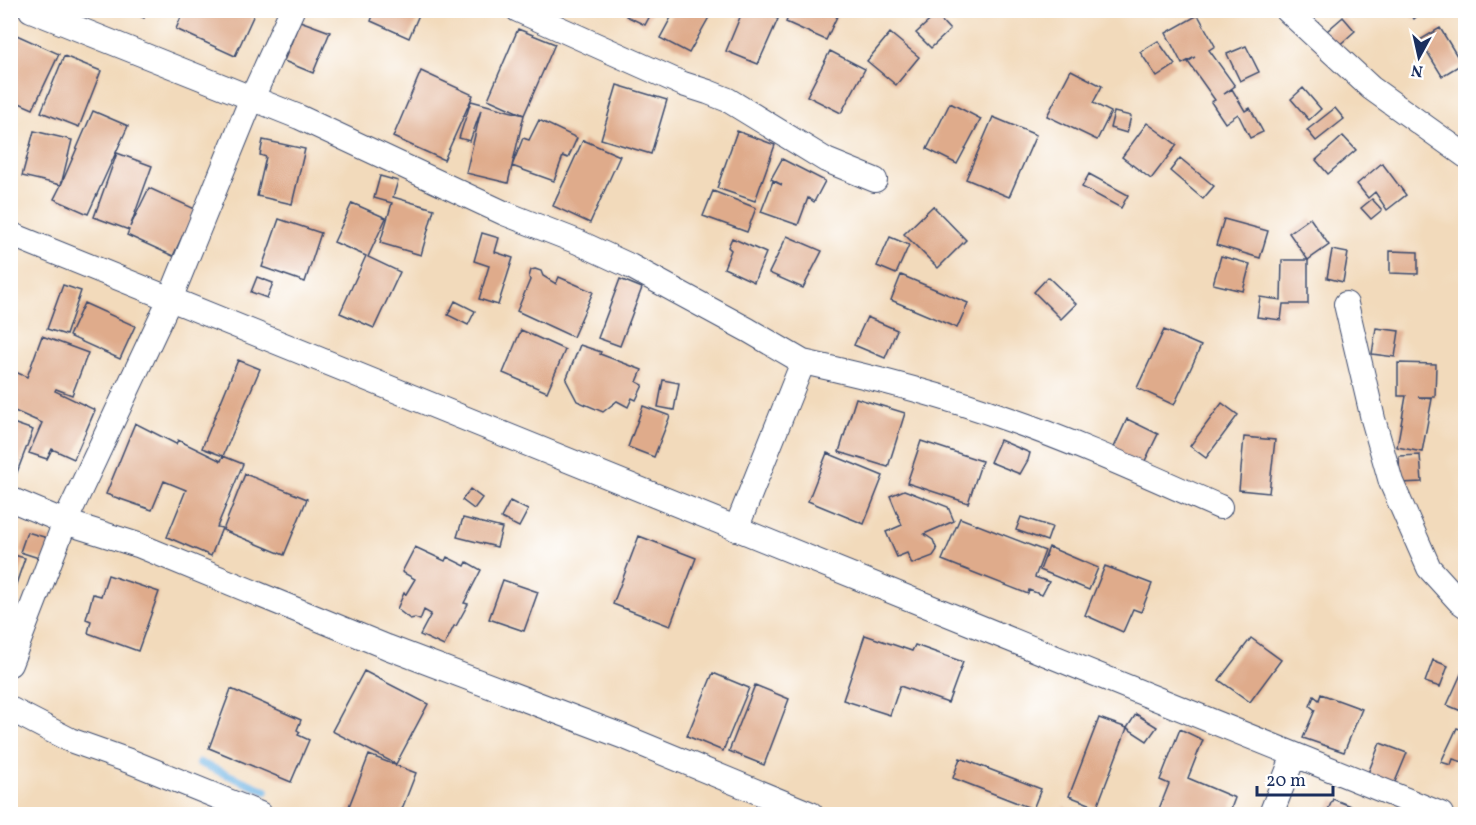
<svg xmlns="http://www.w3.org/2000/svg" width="1476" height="825" font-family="Vollkorn,serif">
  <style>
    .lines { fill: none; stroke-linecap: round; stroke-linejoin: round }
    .stream { stroke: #6cb2e3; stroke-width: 8 }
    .building { fill: #dfab8b }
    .minor-casing { stroke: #3b496c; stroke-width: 26 }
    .minor { stroke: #fff; stroke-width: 24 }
  </style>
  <rect width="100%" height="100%" fill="#fff"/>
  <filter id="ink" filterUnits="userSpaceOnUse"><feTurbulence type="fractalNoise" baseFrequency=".0167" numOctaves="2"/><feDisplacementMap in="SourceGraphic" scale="12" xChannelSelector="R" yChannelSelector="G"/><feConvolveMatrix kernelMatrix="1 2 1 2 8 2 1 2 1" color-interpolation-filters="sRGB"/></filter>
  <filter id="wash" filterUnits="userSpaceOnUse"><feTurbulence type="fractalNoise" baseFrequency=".008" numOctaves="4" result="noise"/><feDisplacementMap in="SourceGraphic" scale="24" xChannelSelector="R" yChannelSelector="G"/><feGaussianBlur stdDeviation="1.35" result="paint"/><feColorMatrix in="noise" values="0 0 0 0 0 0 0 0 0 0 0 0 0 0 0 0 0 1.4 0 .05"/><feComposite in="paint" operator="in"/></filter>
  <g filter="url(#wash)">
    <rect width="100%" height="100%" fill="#f2dabb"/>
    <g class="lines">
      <!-- stream -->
      <path class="stream" d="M200 763 266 791"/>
    </g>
    <g id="blocks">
      <!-- building -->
      <path class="building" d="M127 10H147L144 18Z
        M184 10H256L235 56 176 29Z
        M375 10H421L409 38 371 21Z
        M629 10H653L645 25 626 16Z
        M675 10H713L689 53 660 38Z
        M743 10H759L778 19 758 64 726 51Z
        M791 10H840L826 40 786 22Z
        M1407 10H1424L1414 19Z
        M936 15 950 30 931 48 916 33Z
        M1198 15 1215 46 1209 50 1235 86 1224 94 1232 89 1245 111 1250 108 1263 132 1250 138 1238 114 1225 123 1211 102 1215 100 1188 62 1195 57 1182 64 1166 33Z
        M1343 17 1355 31 1325 58 1312 44Z
        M300 21 330 32 313 73 284 61Z
        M1440 28 1462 64 1442 76 1420 40Z
        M518 29 555 44 524 115 512 166 523 138 529 140 539 120 577 138 568 158 563 156 554 181 512 166 508 183 466 173 481 110 470 141 459 138 471 101 524 115 488 99Z
        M10 32 59 54 33 109 10 99Z
        M890 33 919 57 896 85 867 61Z
        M1158 41 1175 65 1157 77 1140 52Z
        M1246 46 1259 72 1240 81 1227 54Z
        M830 51 865 69 841 113 807 96Z
        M64 56 101 71 79 127 41 112Z
        M1071 70 1102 86 1093 103 1111 112 1097 140 1047 116Z
        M421 71 473 95 444 160 393 137Z
        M617 85 667 100 651 154 601 139Z
        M1303 88 1321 109 1309 120 1291 99Z
        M950 103 981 119 957 164 927 149Z
        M1335 108 1344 119 1316 141 1307 130Z
        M93 111 128 126 88 214 54 199 61 185 22 176 34 131 72 140 61 185Z
        M1114 112 1131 116 1127 133 1110 128Z
        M993 117 1036 135 1009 197 966 179Z
        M1147 123 1177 145 1151 179 1122 157Z
        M737 131 775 145 755 201 717 188Z
        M1343 136 1356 150 1328 174 1316 160Z
        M263 140 305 149 292 204 257 196 266 157 260 155Z
        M583 140 620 156 590 223 553 206Z
        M117 153 152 166 130 227 149 188 195 209 173 256 127 235 129 230 94 217Z
        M1180 158 1214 186 1203 199 1170 171Z
        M782 159 825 181 814 202 808 198 798 225 761 212 773 181 782 185 771 179Z
        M1382 163 1406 195 1387 210 1375 192 1368 198 1357 184Z
        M1089 174 1128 195 1121 208 1082 187Z
        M380 176 398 181 393 197 434 209 421 255 380 243 392 203 374 198Z
        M713 191 756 208 747 232 703 216Z
        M1372 199 1382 210 1371 219 1361 208Z
        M352 203 386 218 368 257 400 272 374 328 340 313 366 256 334 242Z
        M933 206 966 240 938 268 904 234Z
        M1310 218 1329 245 1308 260V304H1283L1281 320 1257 317 1260 297 1281 300 1282 260H1308L1289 233Z
        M279 219 321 233 305 282 262 267Z
        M1224 219 1268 231 1260 258 1216 245Z
        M482 233 499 238 495 252 513 258 498 305 479 299 489 266 474 261Z
        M787 236 822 251 803 288 769 273Z
        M890 237 909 245 896 274 877 266Z
        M732 238 766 253 754 282 724 268 731 250 728 247Z
        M1332 250 1348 253 1343 282 1327 278Z
        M1390 251 1418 252V274L1390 273Z
        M1221 256 1250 264 1243 291 1213 284Z
        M535 269 541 271 543 276 556 284 559 277 593 292 573 337 517 311 530 280 529 277 531 270Z
        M901 275 968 303 957 328 891 300Z
        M257 277 273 283 267 298 251 292Z
        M1048 277 1076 304 1061 319 1034 292Z
        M620 279 642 288 620 346 598 338Z
        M63 285 81 291 66 335 47 329Z
        M455 301 475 311 468 325 448 315Z
        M84 303 135 326 120 359 69 336Z
        M867 317 897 330 885 358 854 345Z
        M1376 328 1399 331 1395 357 1372 354Z
        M521 330 565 350 547 392 503 373Z
        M1164 330 1201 346 1174 405 1137 388Z
        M42 336 88 353 72 395 56 389 55 391 95 410 74 459 52 449 47 459 29 453 42 423 10 409V377L13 371 27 377Z
        M580 345 601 352 600 354 642 370 637 382 643 385 636 400 632 398 628 407 617 401 603 412 577 401 566 380Z
        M238 360 260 369 223 456 243 464 217 527 222 528 211 556 167 537 186 490 164 481 152 510 106 494 135 423 176 444 178 440 221 461 223 456 202 448Z
        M1398 363 1436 364 1435 397H1418L1432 399 1422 452 1397 447 1406 396H1398Z
        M663 380 679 383 674 410 658 407Z
        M856 398 905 413 888 467 839 452Z
        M1222 403 1238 415 1206 458 1190 446Z
        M643 406 670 416 654 457 628 447Z
        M1127 419 1158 434 1141 469 1111 454Z
        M10 422 33 430 16 475 10 473Z
        M1244 437 1275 440 1269 493 1239 490Z
        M1000 440 1030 453 1028 460 1020 474 990 462Z
        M921 441 982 461 968 503 907 483Z
        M827 453 883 476 864 524 808 501Z
        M1420 455 1422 482 1400 483 1399 456Z
        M245 474 307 499 284 555 223 530Z
        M470 489 482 498 474 509 462 500Z
        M904 490 948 507 954 521 924 534 933 540 937 550 933 556 912 564 907 553 897 557 886 532 902 525 890 496Z
        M510 501 528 510 519 527 501 518Z
        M1021 517 1052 527 1047 541 1016 530Z
        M463 518 502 528 497 547 457 537Z
        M960 518 1045 551 1035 577 1049 582 1042 595 1029 590 1028 594 942 560Z
        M27 532 51 539 45 560 20 552Z
        M639 536 696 558 670 626 613 604Z
        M415 547 445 561 447 557 465 566 467 562 481 570 464 603 468 604 456 626H454L444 646 420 635 431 614 424 610 420 620 415 618 410 619 397 609 404 593 406 594 415 579 402 572Z
        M1049 547 1098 568 1089 590 1040 570Z
        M10 554 25 558 14 590 10 589Z
        M1105 566 1152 584 1141 612 1133 609 1123 632 1085 615Z
        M108 575 159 592 138 651 88 633 91 621 86 619 93 594 101 596Z
        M503 580 538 592 524 631 489 619Z
        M865 635 912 651 915 645 963 662 948 703 900 686 890 715 843 700Z
        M1251 638 1281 660 1250 702 1219 680Z
        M1433 660 1448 666 1440 687 1425 682Z
        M1466 663V713L1447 705Z
        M364 671 428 704 396 764 332 731Z
        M713 673 749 688 723 751 687 736Z
        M755 685 789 699 764 765 729 751Z
        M231 689 301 720 297 730 300 732 298 735 309 740 291 782 209 748Z
        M1321 694 1362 709 1344 752 1303 738 1315 710 1310 706 1314 696 1319 700Z
        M1136 714 1157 727 1147 741 1127 728Z
        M1099 718 1127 728 1097 807 1069 796Z
        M1457 728 1466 731V763L1453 759 1451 765 1441 762Z
        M1180 729 1203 740 1188 778 1235 798 1229 814H1157L1169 784 1160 780Z
        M1380 743 1407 753 1392 789 1366 778Z
        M369 755 416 773 400 814H346Z
        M960 758 1041 789 1033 809 953 778Z
        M1333 799 1370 814H1326Z
        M1064 807 1080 814H1061Z"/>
    </g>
  </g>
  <g filter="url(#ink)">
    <use href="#blocks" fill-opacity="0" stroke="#3b496c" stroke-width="1.5"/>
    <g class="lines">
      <!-- minor casing -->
      <g class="minor-casing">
        <path id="minor" d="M31 10 299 117 504 213 578 242 630 266 748 330 803 362 736 529
          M518 10 683 84 708 92 728 100 826 160 875 180
          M1287 10 1371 88 1466 156
          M10 234 1441 814
          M1346 304 1373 419 1391 482 1429 568 1459 601 1466 606
          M803 362C872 377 939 394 1005 418 1078 443 1149 476 1220 507
          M10 499 65 522 138 545 387 647 627 738 811 814
          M10 664 65 522 170 299 252 98 292 10
          M10 709 70 740 132 762 260 814
          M1271 814 1294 755"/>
      </g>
      <!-- minor -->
      <use href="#minor" class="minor"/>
    </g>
  </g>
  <!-- margin -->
  <rect width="1476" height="825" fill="none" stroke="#fff" stroke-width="36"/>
  <!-- north arrow -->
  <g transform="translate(1419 57) rotate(188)" stroke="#ffffff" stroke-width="4.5" paint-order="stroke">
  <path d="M0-4.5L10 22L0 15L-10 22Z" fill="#1b2f5e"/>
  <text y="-9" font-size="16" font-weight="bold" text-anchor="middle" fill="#1b2f5e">N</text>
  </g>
  <!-- scale -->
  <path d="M1257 786v9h76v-9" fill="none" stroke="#1b2f5e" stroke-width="3"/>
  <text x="1266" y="786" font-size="18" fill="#1b2f5e" stroke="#ffffff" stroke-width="4.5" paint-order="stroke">20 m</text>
</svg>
